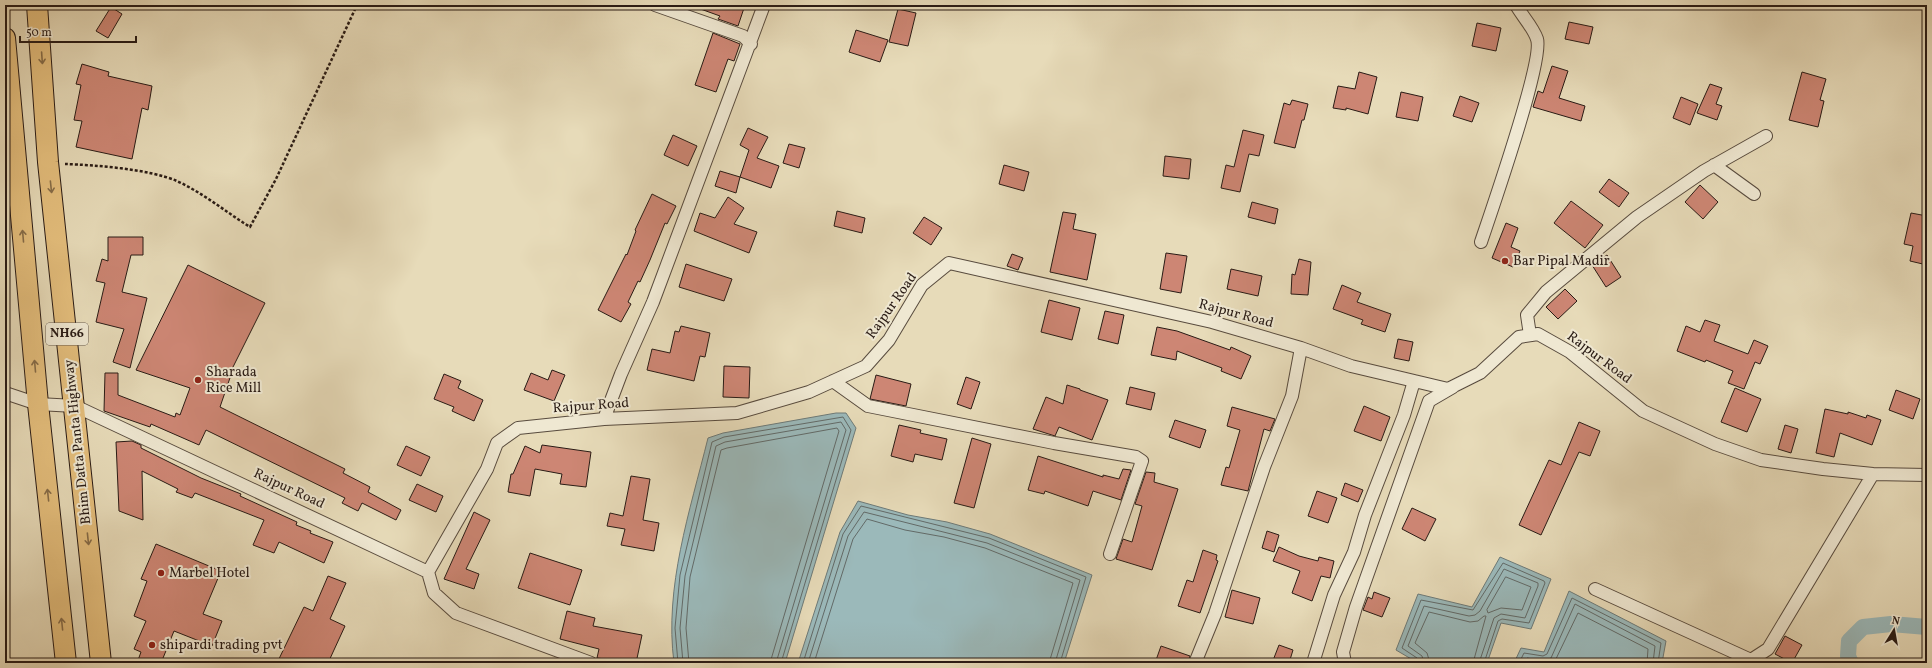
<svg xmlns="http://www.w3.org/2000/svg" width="1932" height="668" font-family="Vollkorn,serif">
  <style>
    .water { fill: #9bb9ba; stroke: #6d7a78 }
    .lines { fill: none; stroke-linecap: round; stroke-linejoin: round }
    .shore { stroke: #626a68; stroke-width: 1 }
    .canal { stroke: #9bb9ba; stroke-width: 16 }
    .building { fill: #cd8674; stroke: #291b15 }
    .minor-casing { stroke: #584b3e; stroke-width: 14 }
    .trunk-casing { stroke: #291b15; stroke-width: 22 }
    .path { stroke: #291b15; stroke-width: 2.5; stroke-dasharray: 3 2; stroke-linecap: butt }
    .minor { stroke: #efe8d2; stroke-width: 12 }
    .trunk { stroke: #e4be7c; stroke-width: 20 }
    .oneway { stroke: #866c48 }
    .poi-dot { fill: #8f2418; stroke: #efe8d2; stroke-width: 1.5 }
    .labels { text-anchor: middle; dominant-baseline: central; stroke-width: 4; stroke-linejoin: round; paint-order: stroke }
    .shield { fill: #efe8d2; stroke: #64584e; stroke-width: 1 }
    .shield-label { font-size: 13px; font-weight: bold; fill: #291b15 }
    .poi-label { font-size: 14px; fill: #291b15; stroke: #efe8d2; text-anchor: start }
    .street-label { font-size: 14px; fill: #291b15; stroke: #efe8d2 }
  </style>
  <rect width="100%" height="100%" fill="#e7dbb9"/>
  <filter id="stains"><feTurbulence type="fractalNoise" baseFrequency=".005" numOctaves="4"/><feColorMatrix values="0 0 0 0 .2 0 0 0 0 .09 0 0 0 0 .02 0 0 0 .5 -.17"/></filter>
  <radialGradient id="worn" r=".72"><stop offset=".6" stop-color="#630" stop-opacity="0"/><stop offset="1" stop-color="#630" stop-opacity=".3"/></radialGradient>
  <!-- water -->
  <path class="water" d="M836 413H846L856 428 785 663H674C664 587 690 511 708 438L723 433Z
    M858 501 908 515 947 522 990 534 1092 575 1064 663H798L840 532Z
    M1500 557 1551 579 1531 629 1501 623 1487 663H1418L1396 650 1418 594 1472 607Z
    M1569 591 1666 641 1662 663H1514L1521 648 1544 652Z"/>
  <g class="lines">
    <!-- shore -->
    <path class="shore" d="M1506 577 1531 587 1522 610 1501 608 1488 613 1487 610Z
      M678 663 675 628 680 575 712 442 724 437 843 417 851 430 781 663
      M683 663 680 628 685 576 716 446 725 442 841 422 846 430 776 663
      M689 663 686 628 690 577 721 450 727 448 837 428 839 431 770 663
      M803 663 843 534 861 506 989 538 1086 577 1060 663
      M808 663 848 536 864 512 987 543 1080 580 1055 663
      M814 663 853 539 867 519 905 530 944 537 985 548 1073 583 1049 663
      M1419 663 1417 658 1402 648 1421 600 1473 610 1503 563 1544 581 1545 583 1529 623 1502 619 1498 621 1484 663
      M1424 663 1422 656 1408 646 1424 606 1469 616 1475 615 1480 611 1504 569 1538 583V586L1525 618 1501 614 1494 618 1479 663
      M1430 663 1427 653 1415 643 1429 612 1470 622 1478 621 1484 616H1486L1473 663
      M1519 663 1524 653 1543 656 1547 654 1572 598 1661 643 1658 663
      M1524 663 1527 658 1544 661 1551 658 1575 604 1655 646 1653 663
      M1554 663 1578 613 1648 649 1647 663"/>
    <!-- canal -->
    <path class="canal" d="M1851 663 1848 656 1849 641 1863 627 1891 624 1927 627"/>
  </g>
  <!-- building -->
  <path class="building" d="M695 5H745L738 26 718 19 720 16 695 7Z
    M111 7 122 14 108 38 96 31Z
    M898 9 916 13 908 46 889 42Z
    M1569 22 1593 27 1589 44 1565 39Z
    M1477 23 1501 28 1496 51 1472 46Z
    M856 30 888 40 880 62 849 52Z
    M713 33 740 44 734 61 728 59 716 92 695 85Z
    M82 64 109 72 108 76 152 86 148 110 142 108 132 159 76 147 82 121 74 120 81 85 76 84Z
    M1552 66 1568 71 1559 98 1585 106 1581 121 1533 107 1538 91 1543 93Z
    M1359 72 1377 77 1368 114 1346 108V110L1333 108 1338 86 1355 89Z
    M1802 72 1826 79 1820 100 1824 101 1818 127 1789 120Z
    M1710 84 1722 88 1716 104 1722 106 1717 120 1697 113Z
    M1401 92 1423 97 1418 121 1396 117Z
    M1460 96 1479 103 1472 122 1453 116Z
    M1681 97 1698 104 1690 125 1673 118Z
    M1292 100 1308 104 1304 120H1302L1295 148 1274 143 1284 103 1290 105Z
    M748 128 768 137 757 158 779 166 771 188 740 177 749 150 740 145Z
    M1243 130 1264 135 1259 156 1249 154 1240 192 1221 188 1226 165 1234 167Z
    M673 135 697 146 688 166 664 155Z
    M789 144 805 148 799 168 783 163Z
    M1165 156 1191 159 1189 179 1163 176Z
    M1004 165 1029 172 1024 191 999 184Z
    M720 171 740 177 736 193 715 186Z
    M1609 179 1629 193 1619 207 1599 192Z
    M1700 185 1718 202 1703 219 1685 202Z
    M652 194 676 206 667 224 665 223 650 260 640 282 638 281 628 302 631 304 621 322 598 310 626 254 627 255 636 231 635 230Z
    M728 197 744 208 734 224 757 232 749 253 694 231 700 213 715 218Z
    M1571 201 1603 225 1585 248 1554 223Z
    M1252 202 1278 209 1275 224 1248 217Z
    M837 211 865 218 862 233 834 226Z
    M1063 212 1076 214 1073 229 1096 234 1087 280 1050 272Z
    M1911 213 1927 216V265L1910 261 1913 246 1904 244Z
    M924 217 942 228 931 245 913 233Z
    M1506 223 1518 228 1511 247 1520 251 1513 267 1492 258Z
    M108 237H143V255H131L122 292 147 298 130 368 113 362 124 329 96 322 105 283 96 281 102 259 108 261Z
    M1166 253 1187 256 1181 293 1160 289Z
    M1012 254 1023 258 1018 270 1007 266Z
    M1607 255 1621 277 1606 287 1592 265Z
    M1299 259 1311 262 1308 295 1291 294 1292 274 1295 275Z
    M686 264 732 279 724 301 679 287Z
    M188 265 265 303 231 371 232 372 220 407 345 469 343 473 370 487 368 492 401 510 396 520 362 503 358 511 342 503 345 498 206 430 199 445 151 424 150 427 104 411 105 373H118V395L175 417 176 413 180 415 190 388 136 370Z
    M1231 269 1262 276 1258 296 1227 289Z
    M1342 285 1361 293 1357 302 1391 314 1385 332 1361 324 1363 320 1333 309Z
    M1565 289 1577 301 1558 319 1546 307Z
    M1049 300 1080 308 1072 340 1041 332Z
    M1105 311 1124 315 1118 344 1098 339Z
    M1705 320 1720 325 1714 341 1748 354 1754 340 1768 346 1760 364 1755 362 1744 389 1728 383 1733 371 1706 360 1705 362 1677 351 1686 326 1700 332Z
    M681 326 710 333 705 357 700 356 694 381 647 370 652 349 670 353 675 331 679 332Z
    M1157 327 1177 331 1230 350 1231 347 1251 356 1241 379 1221 371 1222 368 1177 351 1176 360 1151 355Z
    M1398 339 1413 342 1409 361 1394 358Z
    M724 366 750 367 749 398 723 397Z
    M552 370 565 375 554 401 524 390 531 373 548 380Z
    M444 374 461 381 458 388 483 400 474 421 452 411 454 407 434 399Z
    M876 375 911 384 906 406 870 399Z
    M966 377 980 382 971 409 957 404Z
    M1067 385 1080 389V390L1108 400 1092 440 1059 427 1055 436 1033 429 1046 397 1063 404Z
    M1130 387 1155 393 1151 410 1126 404Z
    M1735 388 1761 399 1747 432 1721 422Z
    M1896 390 1920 399 1913 419 1889 410Z
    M1364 406 1390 417 1381 441 1354 431Z
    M1232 407 1275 419 1270 431 1264 429 1248 491 1221 485 1226 467 1229 468 1240 430 1227 426Z
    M1825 409 1848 414V412L1866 418 1867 415 1881 420 1872 445 1840 433 1834 457 1816 453Z
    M1175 420 1206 430 1200 448 1169 437Z
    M1579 422 1600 431 1590 456 1579 452 1541 535 1519 525 1549 460 1561 465Z
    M899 425 921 430 920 433 947 439 942 460 915 454 913 462 891 456Z
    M1785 425 1798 429 1791 453 1778 449Z
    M972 438 991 444 974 508 954 503Z
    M132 441 141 445V448L201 478 241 494 240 496 297 522 296 525 311 531 310 533 333 542 324 563 279 542 274 553 253 545 264 520 195 493 192 498 176 492 178 489 142 471 143 520 119 511 116 442Z
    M542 445 591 452 586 487 560 484 562 474 535 469 530 496 508 492 511 474H513L525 446 540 453Z
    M406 446 430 457 421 476 397 465Z
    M1038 456 1103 477V475L1119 479 1123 469 1131 470 1121 500 1093 491 1088 506 1045 491 1044 494 1028 490Z
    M1146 472 1155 473 1154 482 1178 489 1152 570 1116 559 1123 539 1132 542 1142 506 1135 504Z
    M631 476 650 479 643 520 659 523 654 551 621 545 625 529 607 526 610 513 623 516Z
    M1345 483 1363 490 1358 502 1341 495Z
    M417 484 443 496 436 512 409 500Z
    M1317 491 1337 498 1328 523 1308 516Z
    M1412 508 1436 519 1425 541 1402 529Z
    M474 512 490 520 466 569 479 574 474 589 444 579Z
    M1267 531 1279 535 1274 552 1262 548Z
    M156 544 221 571 203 614 222 621 212 646 174 631 161 663H137L141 652 134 649 146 621 134 616 147 581 141 579Z
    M1279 547 1299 556 1318 561 1319 557 1334 561 1330 578 1321 576 1312 601 1292 593 1300 571 1273 561Z
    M1203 550 1217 555 1216 560 1218 561 1200 613 1178 606 1187 580 1193 582Z
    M530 553 582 570 570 605 518 588Z
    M328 576 346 583 330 619 345 626 328 663H277L304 607 313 611Z
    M1232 590 1260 598 1253 624 1225 617Z
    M1374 592 1390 598 1382 617 1363 610 1368 597 1372 599Z
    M567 611 595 618 593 626 642 635 636 663 597 658 599 649 560 639Z
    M1785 636 1802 645 1792 663 1775 654Z
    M1279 645 1293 650 1289 663H1272Z
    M1161 646 1190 656 1188 663H1155Z"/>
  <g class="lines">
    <!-- minor casing -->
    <g class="minor-casing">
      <path id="minor" d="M655 5 743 36 751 44
        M1714 165 1754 194
        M1481 242C1491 212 1544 60 1537 39 1533 27 1522 16 1516 5
        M1530 335 1527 315 1546 292 1637 217 1704 171 1766 136
        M833 381 868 406 1054 443 1136 457 1142 461 1110 554
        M5 393 38 404 75 406 428 572 487 469 497 443 518 428 604 419 737 413 809 392 866 366 889 340 922 285 949 263 1212 322 1301 348 1351 366 1448 389 1480 373 1519 337 1538 334 1570 352 1643 411 1715 444 1761 460 1823 469 1873 474 1927 475
        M604 419 621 374 653 302 764 5
        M428 572 434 593 456 613 591 663
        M1595 589 1751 660
        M1195 663 1215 614 1264 467 1292 396 1301 348
        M1313 663 1334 595 1354 552 1365 515 1404 415 1414 381
        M1345 663 1343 652 1356 607 1429 401 1453 387
        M1749 663 1751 660 1768 649 1873 474"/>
    </g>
    <!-- trunk casing -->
    <g class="trunk-casing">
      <path id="trunk" d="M37 5 48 162 101 663
        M5 38 38 404 66 663"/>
    </g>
    <!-- path -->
    <path class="path" d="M65 164C95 165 149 169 177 181 203 193 226 212 250 227L276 179 357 5"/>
    <!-- minor -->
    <use href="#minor" class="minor"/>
    <!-- trunk -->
    <use href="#trunk" class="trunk"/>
  </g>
  <!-- one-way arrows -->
  <defs><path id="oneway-shaft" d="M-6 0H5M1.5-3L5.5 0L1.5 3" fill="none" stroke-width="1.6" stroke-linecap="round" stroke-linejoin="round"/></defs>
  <g class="oneway">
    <use href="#oneway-shaft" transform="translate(42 58) rotate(86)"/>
    <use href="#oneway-shaft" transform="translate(51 187) rotate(84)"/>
    <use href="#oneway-shaft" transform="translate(23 236) rotate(-95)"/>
    <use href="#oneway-shaft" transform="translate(35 366) rotate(-95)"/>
    <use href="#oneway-shaft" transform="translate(48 495) rotate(-96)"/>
    <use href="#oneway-shaft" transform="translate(88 539) rotate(84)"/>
    <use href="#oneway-shaft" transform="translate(62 624) rotate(-96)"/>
  </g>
  <!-- markers -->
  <g class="poi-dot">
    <circle cx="1505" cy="261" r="4"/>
    <circle cx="198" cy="380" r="4"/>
    <circle cx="161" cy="573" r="4"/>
    <circle cx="152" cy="645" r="4"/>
  </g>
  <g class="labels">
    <!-- shield labels -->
    <rect class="shield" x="46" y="323" width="42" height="22" rx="3"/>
    <g class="shield-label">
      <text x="67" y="334">NH66</text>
    </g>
    <!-- poi labels -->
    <g class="poi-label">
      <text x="1513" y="261">Bar Pipal Madir</text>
      <text x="206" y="372">Sharada<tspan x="206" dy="16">Rice Mill</tspan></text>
      <text x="169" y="573">Marbel Hotel</text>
      <text x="160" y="645">shipardi trading pvt</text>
    </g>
    <!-- street labels -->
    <g class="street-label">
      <text transform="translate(892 306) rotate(-55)">Rajpur Road</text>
      <text transform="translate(1236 314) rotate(15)">Rajpur Road</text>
      <text transform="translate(1599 358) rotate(37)">Rajpur Road</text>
      <text transform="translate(591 406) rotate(-4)">Rajpur Road</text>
      <text transform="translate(78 442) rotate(-96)">Bhim Datta Panta Highway</text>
      <text transform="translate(289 489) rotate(25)">Rajpur Road</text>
    </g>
  </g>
  <!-- margin -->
  <rect width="1932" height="668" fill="none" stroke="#e7dbb9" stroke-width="20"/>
  <rect x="6" y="6" width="1920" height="656" fill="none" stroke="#291b15" stroke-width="2"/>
  <rect x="10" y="10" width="1912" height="648" fill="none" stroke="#291b15"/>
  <!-- north arrow -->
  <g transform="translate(1894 630) rotate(11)" stroke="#efe8d2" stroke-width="3" paint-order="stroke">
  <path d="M0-3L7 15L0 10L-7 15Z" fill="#291b15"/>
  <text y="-6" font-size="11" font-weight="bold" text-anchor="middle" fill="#291b15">N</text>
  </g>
  <!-- scale -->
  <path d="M20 36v6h116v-6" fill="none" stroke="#291b15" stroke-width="2"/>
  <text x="26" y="36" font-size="12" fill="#291b15" stroke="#efe8d2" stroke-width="3" paint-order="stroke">50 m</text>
  <rect width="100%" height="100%" filter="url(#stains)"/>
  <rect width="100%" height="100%" fill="url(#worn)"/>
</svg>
